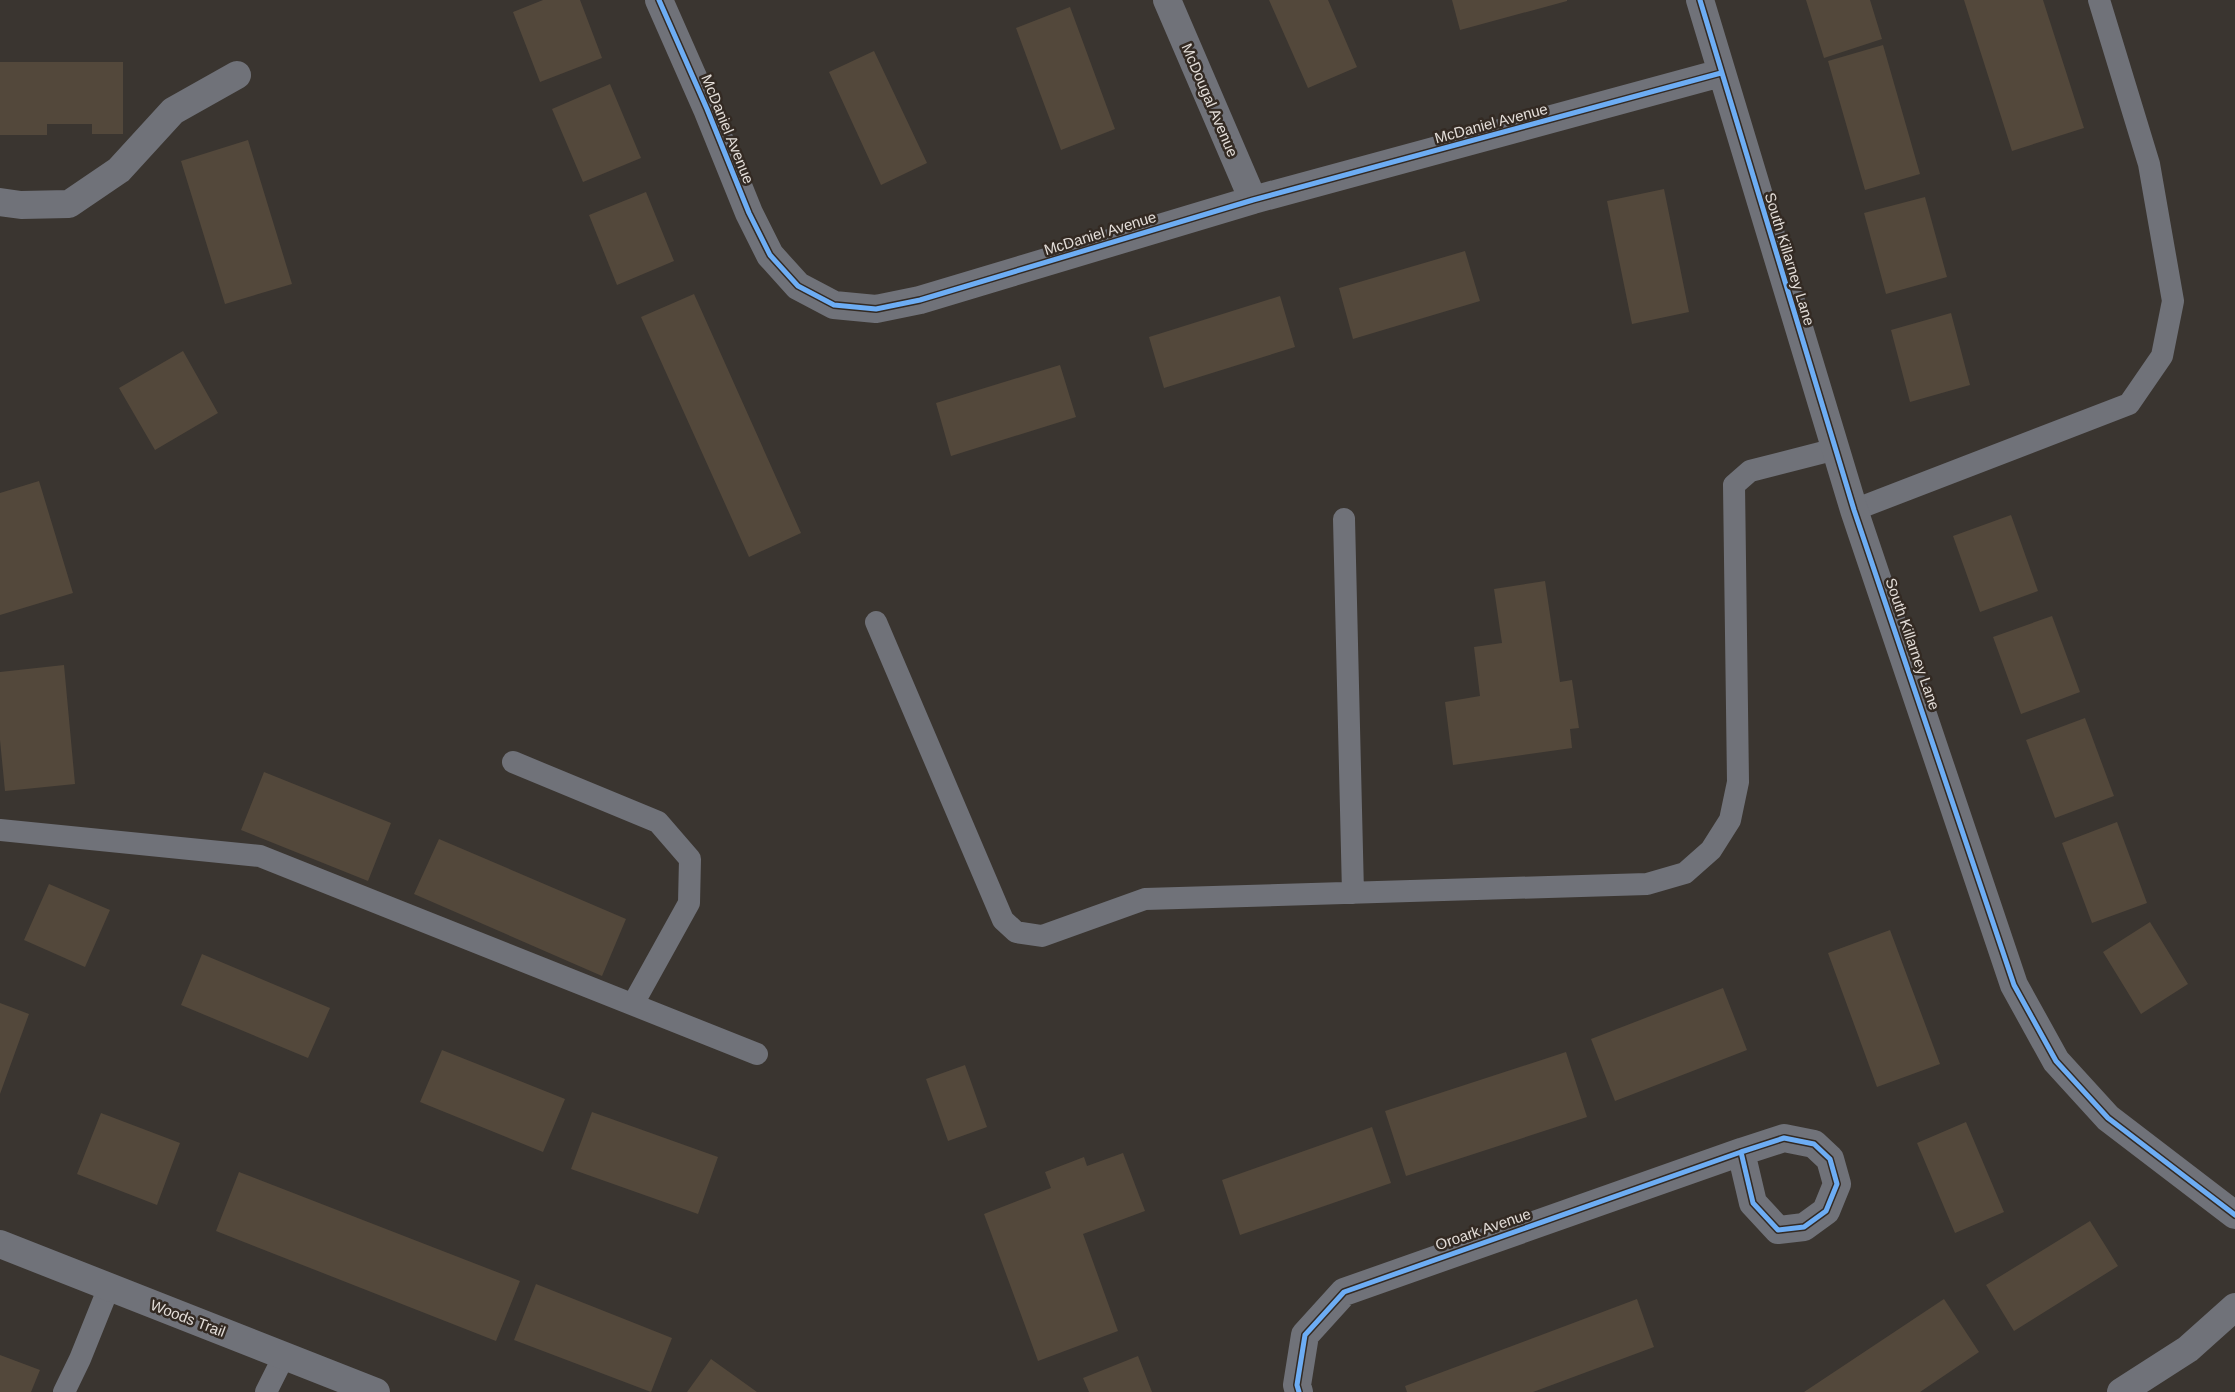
<svg xmlns="http://www.w3.org/2000/svg" width="2235" height="1392" font-family="Helvetica,sans-serif">
  <style>
    .building { fill: #53483b }
    .lines { fill: none; stroke-linecap: round; stroke-linejoin: round }
    .lane { stroke: #707279; stroke-width: 22 }
    .street { stroke: #707279; stroke-width: 28 }
    .cycleway-casing { stroke: #332a23; stroke-width: 8 }
    .cycleway { stroke: #6dadf4; stroke-width: 5 }
    .labels { text-anchor: middle; dominant-baseline: central; stroke-width: 5; stroke-linejoin: round; paint-order: stroke }
    .street-label { font-size: 15px; fill: #e3ddd8; stroke: #332a23 }
  </style>
  <rect width="100%" height="100%" fill="#3a3530"/>
  <!-- building -->
  <path class="building" d="M543 0H580L602 58 540 82 513 12Z
    M1269 0H1328L1357 67 1308 88Z
    M1452 0H1567V1L1460 30Z
    M1806 0H1870L1882 39 1824 58Z
    M1964 0H2043L2084 128 2012 151Z
    M1070 7 1115 129 1061 150 1016 28Z
    M1883 45 1920 174 1865 190 1828 61Z
    M874 51 927 163 881 185 829 72Z
    M0 62H123V134H92V124H47V135H0Z
    M610 84 641 158 583 182 552 109Z
    M248 140 292 284 225 304 181 161Z
    M1664 189 1689 312 1632 324 1607 201Z
    M646 192 674 261 617 285 589 215Z
    M1925 197 1947 277 1886 294 1864 213Z
    M1465 251 1480 301 1353 339 1339 288Z
    M694 294 801 533 749 557 641 317Z
    M1280 296 1295 347 1164 388 1149 337Z
    M1951 313 1970 385 1910 402 1891 330Z
    M183 351 218 413 155 450 119 388Z
    M1060 365 1076 417 951 456 936 403Z
    M39 481 73 593 0 615V493Z
    M2011 515 2038 591 1980 612 1953 536Z
    M1545 581 1560 682 1572 680 1579 728 1570 729 1572 748 1453 765 1445 702 1480 696 1474 647 1502 643 1494 589Z
    M2052 616 2080 692 2021 714 1993 637Z
    M64 665 75 784 5 791 0 740V672Z
    M2085 718 2114 796 2055 818 2026 740Z
    M264 772 391 823 368 881 241 830Z
    M2117 822 2147 903 2092 923 2062 843Z
    M439 839 626 919 602 976 414 894Z
    M49 884 110 910 85 967 24 940Z
    M2150 922 2188 984 2141 1014 2103 952Z
    M1890 930 1940 1064 1877 1087 1828 953Z
    M202 954 330 1008 308 1058 181 1005Z
    M1723 988 1747 1050 1615 1101 1591 1039Z
    M0 1003 29 1014 0 1094Z
    M442 1050 565 1099 543 1152 420 1102Z
    M1566 1052 1587 1117 1406 1176 1385 1111Z
    M965 1065 987 1127 948 1141 926 1079Z
    M592 1112 718 1157 698 1214 571 1169Z
    M101 1113 180 1143 157 1205 77 1174Z
    M1966 1122 2004 1212 1955 1233 1917 1143Z
    M1372 1127 1391 1183 1240 1235 1222 1180Z
    M1123 1153 1145 1211 1083 1234 1118 1331 1038 1361 984 1214 1051 1188 1045 1172 1084 1157 1087 1166Z
    M239 1172 520 1281 496 1341 216 1231Z
    M2090 1221 2118 1266 2014 1331 1986 1285Z
    M536 1284 672 1338 651 1392 514 1340Z
    M1637 1299 1654 1347 1533 1392H1407L1405 1386Z
    M1944 1299 1979 1352 1920 1392H1804Z
    M0 1355 40 1370 31 1392H0Z
    M1138 1356 1152 1392H1089L1083 1378Z
    M711 1359 757 1392H687Z"/>
  <g class="lines">
    <!-- lane -->
    <path class="lane" d="M1854 510 2129 404 2162 356 2173 301 2149 164 2099 0
      M1344 519 1353 893
      M876 622 1003 920 1016 932 1042 936 1145 899 1647 884 1685 873 1711 850 1730 820 1738 782 1734 485 1750 471 1836 449
      M513 762 658 822 690 859 689 903 633 1004
      M0 830 260 856 757 1054
      M64 1392 80 1359 109 1287
      M266 1392 284 1356"/>
    <!-- street -->
    <path class="street" d="M659 0 707 109 749 213 770 255 798 286 834 305 876 309 920 300 1253 200 1721 73
      M1167 0 1253 200
      M1700 0 1854 510 2014 985 2056 1061 2108 1118 2235 1215
      M0 202 21 205 69 204 119 170 173 111 237 75
      M0 1244 376 1392
      M1299 1392 1297 1385 1305 1335 1344 1292 1741 1152 1784 1138 1814 1144 1830 1159 1837 1184 1826 1211 1804 1227 1778 1230 1753 1203 1741 1152
      M2121 1392 2188 1349 2235 1307"/>
    <!-- cycleway casing -->
    <g class="cycleway-casing">
      <path id="cycleway" d="M659 0 707 109 749 213 770 255 798 286 834 305 876 309 920 300 1253 200 1721 73
        M1700 0 1854 510 2014 985 2056 1061 2108 1118 2235 1215
        M1299 1392 1297 1385 1305 1335 1344 1292 1741 1152 1784 1138 1814 1144 1830 1159 1837 1184 1826 1211 1804 1227 1778 1230 1753 1203 1741 1152"/>
    </g>
    <!-- cycleway -->
    <use href="#cycleway" class="cycleway"/>
  </g>
  <g class="labels">
    <!-- street labels -->
    <g class="street-label">
      <text transform="translate(1210 100) rotate(67)">McDougal Avenue</text>
      <text transform="translate(1491 123) rotate(-15)">McDaniel Avenue</text>
      <text transform="translate(728 129) rotate(68)">McDaniel Avenue</text>
      <text transform="translate(1100 233) rotate(-17)">McDaniel Avenue</text>
      <text transform="translate(1790 259) rotate(73)">South Killarney Lane</text>
      <text transform="translate(1913 644) rotate(71)">South Killarney Lane</text>
      <text transform="translate(1483 1229) rotate(-19)">Oroark Avenue</text>
      <text transform="translate(188 1318) rotate(21)">Woods Trail</text>
    </g>
  </g>
</svg>
